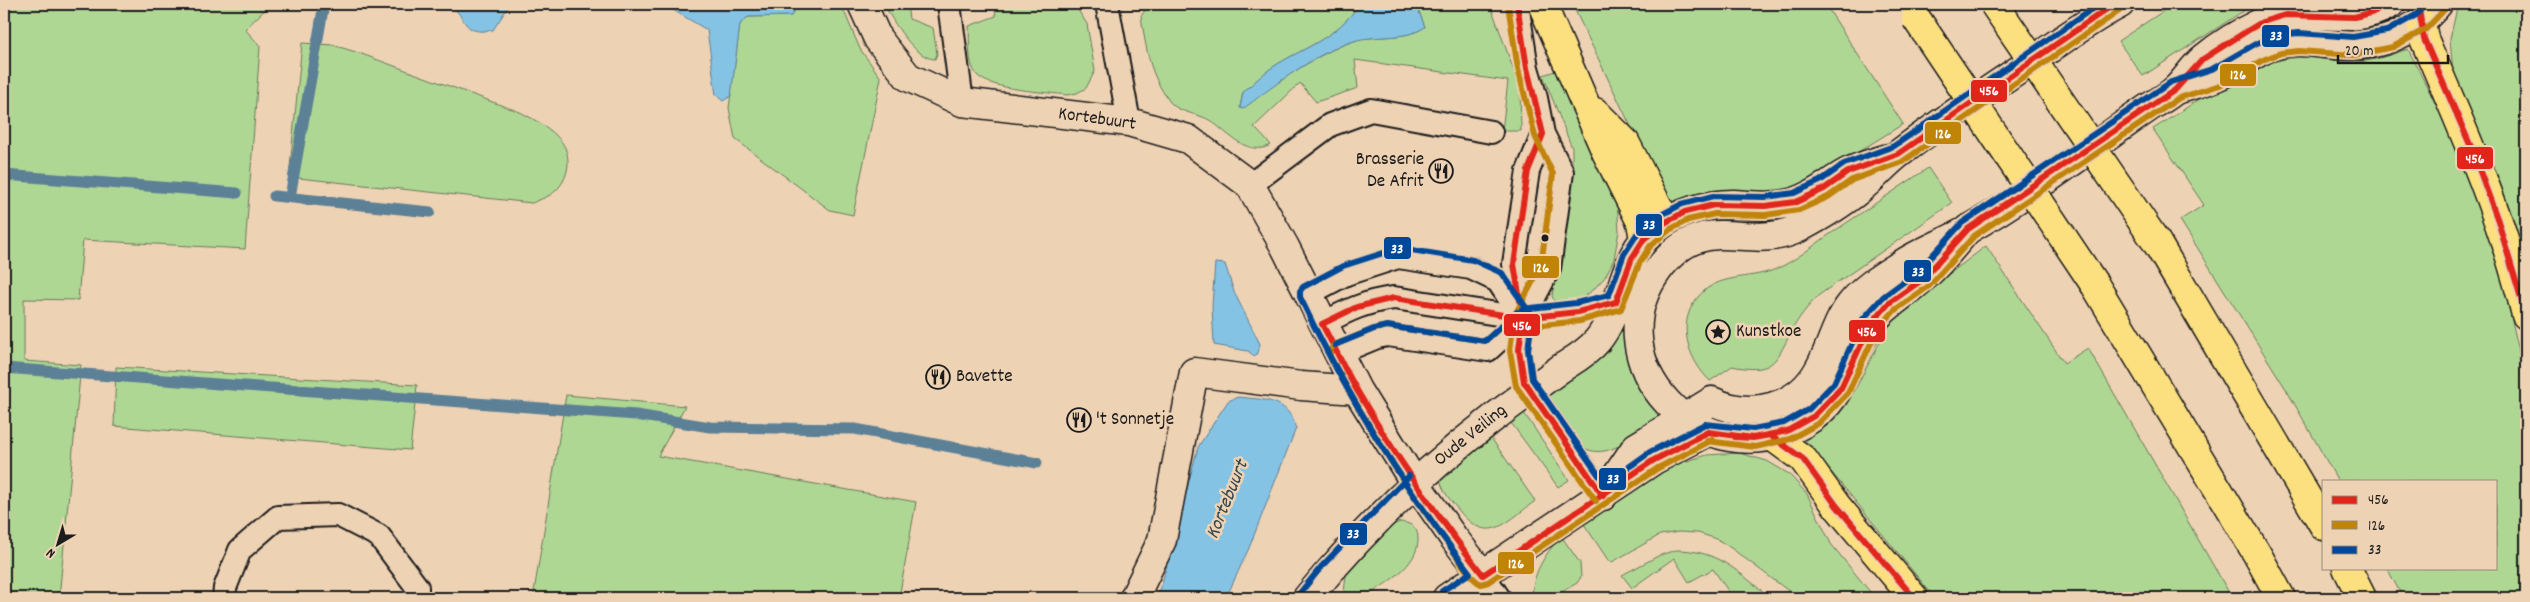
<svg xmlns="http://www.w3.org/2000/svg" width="2530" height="602" font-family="Dekko,sans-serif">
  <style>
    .green { fill: #afd794; stroke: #667a58 }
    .water { fill: #85c3e5; stroke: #5b8095 }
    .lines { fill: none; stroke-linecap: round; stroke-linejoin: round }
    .stream { stroke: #5b8095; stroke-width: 11 }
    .service-casing { stroke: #1c1c1c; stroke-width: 26 }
    .minor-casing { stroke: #1c1c1c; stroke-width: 31 }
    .secondary-casing { stroke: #1c1c1c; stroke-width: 31 }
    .motorway-casing { stroke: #1c1c1c; stroke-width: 31 }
    .service { stroke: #eed2b4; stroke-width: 22 }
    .minor { stroke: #eed2b4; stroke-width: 28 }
    .secondary { stroke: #eed2b4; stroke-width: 28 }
    .motorway { stroke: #fce080; stroke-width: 28 }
    .motorway-bridge-casing { stroke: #1c1c1c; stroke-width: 31; stroke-linecap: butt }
    .motorway-bridge { stroke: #fce080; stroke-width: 28 }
    .bus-1-casing { stroke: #eed2b4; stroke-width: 10 }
    .bus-2-casing { stroke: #eed2b4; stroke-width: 10 }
    .bus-3-casing { stroke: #eed2b4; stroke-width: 10 }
    .bus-1 { stroke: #e1251b; stroke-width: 6 }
    .bus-2 { stroke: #c08407; stroke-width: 6 }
    .bus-3 { stroke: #004899; stroke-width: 6 }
    .bus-dot { fill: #1c1c1c; stroke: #eed2b4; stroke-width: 2 }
    .labels { text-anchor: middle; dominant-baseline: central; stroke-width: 5; stroke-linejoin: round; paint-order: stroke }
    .street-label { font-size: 19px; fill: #1c1c1c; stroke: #eed2b4 }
    .poi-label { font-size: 19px; fill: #1c1c1c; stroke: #eed2b4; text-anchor: start }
    .water-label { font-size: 20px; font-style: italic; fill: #36464e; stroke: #eed2b4 }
    .line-badge { stroke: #eed2b4; stroke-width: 2 }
    .badge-label { font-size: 14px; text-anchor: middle; font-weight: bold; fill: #fff }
  </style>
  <rect width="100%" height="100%" fill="#eed2b4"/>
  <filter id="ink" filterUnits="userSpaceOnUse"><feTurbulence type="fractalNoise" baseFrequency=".02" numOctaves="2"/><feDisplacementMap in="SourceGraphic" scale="10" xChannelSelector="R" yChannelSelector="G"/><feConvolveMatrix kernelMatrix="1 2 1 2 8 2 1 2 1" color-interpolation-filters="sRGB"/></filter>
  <g filter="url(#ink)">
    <!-- green -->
    <path class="green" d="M4 4H271L245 29 260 46 245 249 83 240 78 300 24 299V361L81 365 59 598H4Z
      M798 4H841L860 49 881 78 853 215 830 210 735 139 729 108 740 24 748 17 791 16Z
      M884 4H907L909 19 933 28 937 54 935 59C915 59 892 20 884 4Z
      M994 4H1074L1087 24 1095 71 1086 88 1077 93 1067 95C1047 92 990 90 977 75 967 64 970 41 969 26L996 16Z
      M1150 4H1360C1334 39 1311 44 1276 65 1265 72 1254 83 1243 92L1240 107C1274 86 1317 53 1354 41 1377 34 1404 41 1425 27L1416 4H1490L1520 88 1521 131H1502L1508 81 1355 60 1358 88 1316 102 1300 83 1254 127 1271 145C1248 157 1229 134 1211 121 1199 113 1180 114 1170 102 1149 74 1146 48 1141 16Z
      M1572 4H1825L1903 124 1802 187 1773 194 1670 208Z
      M2174 4H2254L2143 76 2118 41Z
      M2458 4H2526V269L2503 194 2453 73 2450 39Z
      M302 43 333 45 359 53 520 112C535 120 551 128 561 141 574 158 568 184 550 195 545 198 538 200 532 203L289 177Z
      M2408 49 2459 151 2497 256 2518 347 2526 389V598H2403L2387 568H2496V481H2338L2286 389 2180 220 2204 205 2153 129C2191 106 2236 71 2280 60 2303 54 2326 60 2349 62 2369 63 2390 55 2408 49Z
      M1558 70 1617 201 1619 231 1614 259 1605 277 1593 290 1581 299 1569 303H1555L1552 296 1572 177V148L1543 75Z
      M1928 168 1952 203 1819 295C1808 306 1798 318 1791 332 1775 364 1772 374 1732 366L1710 381C1686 357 1674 317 1704 291 1723 274 1754 279 1776 269 1795 261 1813 246 1830 234 1863 212 1895 190 1928 168Z
      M1986 246 2064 363 2088 348 2232 598H1935L1805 440 1829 424 1850 399 1886 330 1907 306Z
      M1623 330 1626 331C1625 365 1641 390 1661 417 1640 431 1606 466 1580 445 1569 436 1553 406 1545 394L1596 359 1610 347Z
      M116 367 417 385 410 450 114 426Z
      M566 395 685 406 658 456 916 502 899 598H533Z
      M1522 410 1569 480 1558 487 1509 420Z
      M1489 435 1535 501C1503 525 1487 547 1456 507 1448 497 1441 489 1440 477Z
      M1739 453 1767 461 1789 474 1807 494 1831 544 1875 598H1798L1731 548 1717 539 1698 533 1678 532 1660 535 1612 562 1608 560 1582 521 1674 465 1707 455Z
      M1400 522C1410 523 1417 526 1418 537 1420 566 1384 584 1364 598L1347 597 1344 592 1346 575 1392 525Z
      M1561 536 1580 563 1581 577 1577 583 1551 598H1532C1533 572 1544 556 1561 536Z
      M1676 550C1719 550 1739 573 1771 598H1733L1713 569 1689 582 1674 558 1632 588 1622 575 1660 555Z"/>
    <!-- water -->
    <path class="water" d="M448 4H510L493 30C460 36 470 18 448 4Z
      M615 4H798L791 16 748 17 740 24 731 96 723 101 716 95 707 30 668 7Z
      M1360 4H1416L1425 27C1404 41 1377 34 1354 41 1319 51 1273 86 1243 109L1240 108 1243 92C1254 83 1264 72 1276 65 1311 44 1334 39 1360 4Z
      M1215 263 1225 264 1234 292 1260 344 1258 353 1254 356 1248 351 1214 345 1212 306Z
      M1238 397C1264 400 1288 398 1296 428L1249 548 1226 598H1158L1198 447 1228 401Z"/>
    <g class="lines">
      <!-- stream -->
      <path class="stream" d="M4 175 237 193
        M274 196 430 212
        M290 197 324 4
        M4 368 636 415 710 427 855 429 1037 463"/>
      <!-- service casing -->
      <g class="service-casing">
        <path id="service" d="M949 4 962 102
          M1107 4 1129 122
          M1543 134 1528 171 1514 264 1523 318 1519 350 1524 382 1603 496
          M1250 185 1330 125 1371 110 1491 132
          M1308 294 1346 274 1398 257 1471 268 1498 281 1519 313
          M1322 324C1346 311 1367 301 1394 298L1523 318 1578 312 1616 302
          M1338 353 1377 337 1388 335 1488 350 1523 318 1549 269 1562 172 1543 134 1536 98 1527 68 1517 4
          M1483 575 1499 598
          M224 598 225 588 240 550 278 517 338 515 379 536 417 587V598"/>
      </g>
      <!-- minor casing -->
      <g class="minor-casing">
        <path id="minor" d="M862 4 878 39 908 77 962 102 1129 122 1188 139 1250 185 1285 247 1357 390 1409 474 1453 537 1483 575
          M1134 598 1162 540 1194 372 1301 386 1357 390"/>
      </g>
      <!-- secondary casing -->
      <g class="secondary-casing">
        <path id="secondary" d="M2176 90C2189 86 2203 83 2216 77 2238 68 2256 49 2280 44 2299 39 2318 44 2337 45 2375 49 2414 34 2438 4
          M1968 229C1954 245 1940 264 1923 278 1906 295 1884 305 1870 325 1843 362 1849 397 1803 424 1702 481 1591 361 1658 270 1704 207 1748 254 1799 228 1820 217 1842 204 1860 189 1874 178 1886 163 1901 152 1943 120 1988 91 2032 61 2061 41 2089 20 2120 4
          M1603 496 1636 447 1712 401C1751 420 1798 408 1819 369 1831 348 1836 323 1850 305 1864 287 1883 276 1902 264 1923 250 1947 242 1969 229 2031 193 2089 149 2148 108 2157 102 2168 97 2176 89 2186 80 2193 67 2204 58 2220 45 2241 32 2260 23 2303 1 2345 31 2390 4
          M1307 598C1362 531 1423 472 1492 419 1514 402 1537 386 1560 369 1572 361 1587 353 1597 341 1625 308 1619 254 1657 228 1680 212 1706 204 1733 204 1754 205 1774 208 1794 202 1815 196 1829 182 1848 172 1860 166 1875 162 1888 158
          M1447 598 1654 460 1708 432"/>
      </g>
      <!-- motorway casing -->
      <g class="motorway-casing">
        <path id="motorway" d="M1542 4 1606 152 1641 222 1644 239
          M2421 22 2424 39C2463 129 2503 219 2526 315
          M1595 112 1625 142 1666 222
          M2157 243 2324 526
          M2095 285 2257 554 2281 598
          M1770 435 1803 459 1836 505 1914 598
          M2347 568 2362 598"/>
      </g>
      <!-- service -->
      <use href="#service" class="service"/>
      <!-- minor -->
      <use href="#minor" class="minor"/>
      <!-- secondary -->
      <use href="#secondary" class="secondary"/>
      <!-- motorway -->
      <use href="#motorway" class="motorway"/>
      <!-- motorway-bridge casing -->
      <g class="motorway-bridge-casing">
        <path id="motorway-bridge" d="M1994 4 2157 243
          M1916 18 2095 285"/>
      </g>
      <!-- motorway-bridge -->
      <use href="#motorway-bridge" class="motorway-bridge"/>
      <!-- bus-1 casing -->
      <g class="bus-1-casing">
        <path id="bus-1" d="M1517 4 1527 68 1543 134
          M2418 4 2424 39 2471 147 2498 221 2526 315
          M1543 134 1528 171 1514 264 1523 318 1519 350 1524 382 1603 496
          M1616 302 1632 258 1644 239 1666 222 1685 212 1714 205 1765 206 1796 202 1824 189 1848 172 1898 154 2114 4
          M1322 324 1357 307 1394 298 1523 318 1578 312 1616 302
          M1322 324C1334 346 1345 370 1358 392 1395 456 1438 517 1483 575
          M1708 432 1753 438 1787 431 1814 416 1841 388 1870 325 1889 303 1923 279 1968 229 2175 90 2203 59 2247 31 2262 22 2285 15 2354 17 2371 13 2390 4
          M1735 437 1753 438 1770 435 1803 459 1836 505 1914 598
          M1483 575 1654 460 1708 432"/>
      </g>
      <!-- bus-2 casing -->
      <g class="bus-2-casing">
        <path id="bus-2" d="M1508 5 1518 69 1535 136 1553 174 1541 266 1516 313 1485 341 1387 326 1374 329 1334 345 1330 350V357C1366 424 1406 488 1452 549 1459 559 1469 578 1481 584L1488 582 1658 468 1712 440
          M1514 317 1510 351 1516 386 1596 501
          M1524 327 1580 321 1621 309 1640 262 1651 245 1671 229 1688 220 1715 214 1765 215 1799 210 1828 197 1852 180 1902 162 2119 11
          M1707 441 1755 447 1790 439 1819 423 1848 393 1877 330 1895 310 1929 286 1974 236 2179 98 2220 85 2265 59 2281 53 2299 51 2354 55 2393 47 2426 29 2444 10"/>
      </g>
      <!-- bus-3 casing -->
      <g class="bus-3-casing">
        <path id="bus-3" d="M1522 309 1576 303 1609 295 1624 254 1637 234 1661 215 1682 204 1713 196 1765 197 1794 193 1820 181 1844 164 1894 146 2099 4
          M1532 319 1528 350 1532 379 1605 484 1650 452 1705 424 1753 429 1784 423 1809 409 1834 383 1863 319 1883 297 1917 272 1962 223 2171 82 2212 69 2257 43 2277 35 2299 33 2353 37 2387 31 2416 15 2426 4
          M1335 345 1374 329 1387 326 1485 341 1517 312
          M1442 591 1470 573C1404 487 1346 395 1300 297V291L1303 287 1343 266 1399 248 1473 260 1502 273 1530 313
          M1300 593 1322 566 1409 476"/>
      </g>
      <!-- bus-1 -->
      <use href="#bus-1" class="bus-1"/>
      <!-- bus-2 -->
      <use href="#bus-2" class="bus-2"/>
      <!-- bus-3 -->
      <use href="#bus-3" class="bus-3"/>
    </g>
  </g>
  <!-- icons -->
  <defs>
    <g id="restaurant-ring" transform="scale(1.25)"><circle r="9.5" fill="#eed2b4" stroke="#1c1c1c" stroke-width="1.5"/><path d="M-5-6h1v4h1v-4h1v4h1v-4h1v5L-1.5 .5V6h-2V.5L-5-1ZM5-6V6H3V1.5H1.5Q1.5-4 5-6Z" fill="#1c1c1c"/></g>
    <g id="sight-ring" transform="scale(1.25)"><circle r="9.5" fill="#eed2b4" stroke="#1c1c1c" stroke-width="1.5"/><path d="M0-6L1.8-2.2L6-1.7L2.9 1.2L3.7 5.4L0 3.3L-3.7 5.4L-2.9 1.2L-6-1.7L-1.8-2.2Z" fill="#1c1c1c"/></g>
  </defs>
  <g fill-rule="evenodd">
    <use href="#restaurant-ring" x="1441" y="171"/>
    <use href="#sight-ring" x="1718" y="332"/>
    <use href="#restaurant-ring" x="938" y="377"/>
    <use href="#restaurant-ring" x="1079" y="420"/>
  </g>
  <!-- markers -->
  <circle class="bus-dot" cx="1545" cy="238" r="4.5"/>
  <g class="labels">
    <!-- street labels -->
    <g class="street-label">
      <text transform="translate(1097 120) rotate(8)">Kortebuurt</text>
      <text transform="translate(1471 436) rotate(-39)">Oude Veiling</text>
    </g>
    <!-- poi labels -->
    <g class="poi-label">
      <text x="1424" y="160" text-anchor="end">Brasserie<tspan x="1424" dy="22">De Afrit</tspan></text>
      <text x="1736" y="332">Kunstkoe</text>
      <text x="956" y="377">Bavette</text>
      <text x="1096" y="420">'t Sonnetje</text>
    </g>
    <!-- water labels -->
    <g class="water-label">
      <text transform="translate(1228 500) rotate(-68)">Kortebuurt</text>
    </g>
  </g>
  <g class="line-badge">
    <rect x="2261" y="24" width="29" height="24" rx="5" fill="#004899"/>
    <rect x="2219" y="63" width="38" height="24" rx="5" fill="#c08407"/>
    <rect x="1970" y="79" width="38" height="24" rx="5" fill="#e1251b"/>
    <rect x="1924" y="121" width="38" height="24" rx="5" fill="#c08407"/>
    <rect x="2456" y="146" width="38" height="24" rx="5" fill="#e1251b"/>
    <rect x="1635" y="213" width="28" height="24" rx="5" fill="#004899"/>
    <rect x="1383" y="236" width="29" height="24" rx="5" fill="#004899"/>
    <rect x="1521" y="255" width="39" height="24" rx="5" fill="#c08407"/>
    <rect x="1903" y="259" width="29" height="24" rx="5" fill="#004899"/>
    <rect x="1503" y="313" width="38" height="24" rx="5" fill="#e1251b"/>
    <rect x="1848" y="319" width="38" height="24" rx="5" fill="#e1251b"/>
    <rect x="1598" y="467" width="29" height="24" rx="5" fill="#004899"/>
    <rect x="1339" y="522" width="29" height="24" rx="5" fill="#004899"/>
    <rect x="1497" y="551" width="38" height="24" rx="5" fill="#c08407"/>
  </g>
  <g class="badge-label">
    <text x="2276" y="40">33</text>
    <text x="2238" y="79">126</text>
    <text x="1989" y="95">456</text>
    <text x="1943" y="138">126</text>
    <text x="2475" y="163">456</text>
    <text x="1649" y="229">33</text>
    <text x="1397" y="253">33</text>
    <text x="1541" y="272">126</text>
    <text x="1918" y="276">33</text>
    <text x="1522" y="330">456</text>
    <text x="1867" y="336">456</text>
    <text x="1613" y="483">33</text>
    <text x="1353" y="538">33</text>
    <text x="1516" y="568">126</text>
  </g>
  <!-- margin -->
  <rect width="2530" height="602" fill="none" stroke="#eed2b4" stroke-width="20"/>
  <rect x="10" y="10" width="2510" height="582" fill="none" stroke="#1c1c1c" stroke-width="2" filter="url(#ink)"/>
  <!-- legend -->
  <rect x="2322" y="480" width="175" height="90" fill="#eed2b4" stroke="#9a8977"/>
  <rect x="2332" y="496" width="25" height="8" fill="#e1251b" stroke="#9a8977"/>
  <text x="2368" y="504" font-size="15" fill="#1c1c1c">456</text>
  <rect x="2332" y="521" width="25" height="8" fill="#c08407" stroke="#9a8977"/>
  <text x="2368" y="530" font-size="15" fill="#1c1c1c">126</text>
  <rect x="2332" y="546" width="25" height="8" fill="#004899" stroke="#9a8977"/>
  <text x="2368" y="554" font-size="15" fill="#1c1c1c">33</text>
  <!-- north arrow -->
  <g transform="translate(58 544) rotate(218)" stroke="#eed2b4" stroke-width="4" paint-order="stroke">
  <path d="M0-4L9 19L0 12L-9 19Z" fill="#1c1c1c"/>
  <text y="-8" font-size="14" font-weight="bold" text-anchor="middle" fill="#1c1c1c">N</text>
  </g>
  <!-- scale -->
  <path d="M2338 55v8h110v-8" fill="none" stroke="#1c1c1c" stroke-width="2.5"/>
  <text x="2345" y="55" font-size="15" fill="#1c1c1c" stroke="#eed2b4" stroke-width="4" paint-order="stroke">20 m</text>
</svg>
